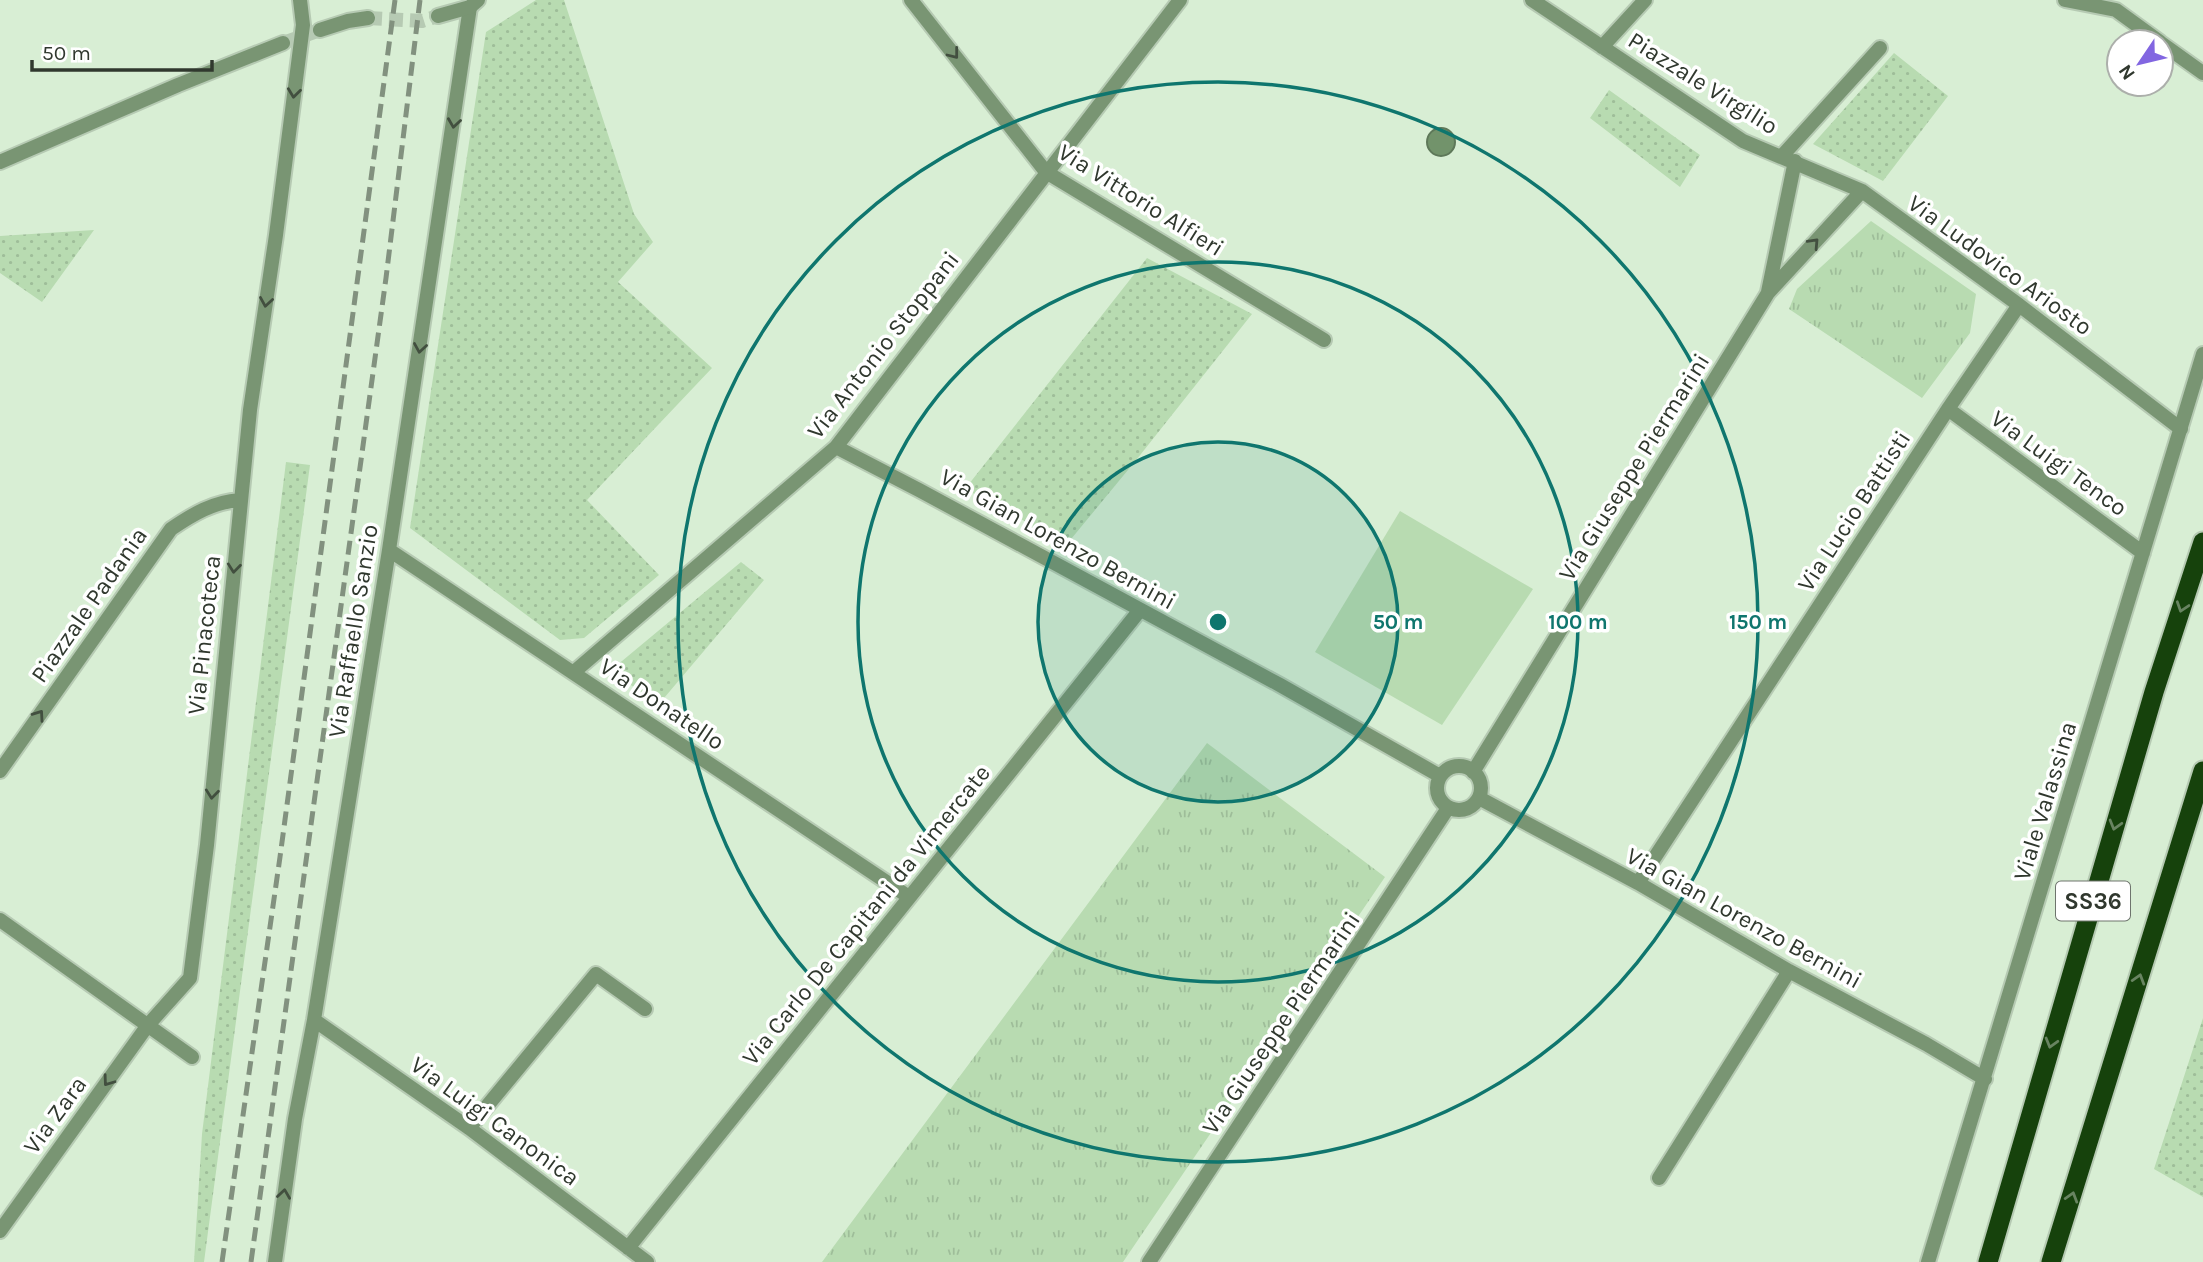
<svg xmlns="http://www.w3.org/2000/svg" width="2203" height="1262" font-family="Karla,sans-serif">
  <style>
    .grass { fill: url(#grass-dots) }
    .park { fill: url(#park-tufts) }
    .garden { fill: #b8dbb1 }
    .water { fill: #72936b; stroke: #5e7859; stroke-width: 2 }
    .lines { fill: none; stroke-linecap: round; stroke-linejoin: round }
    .tertiary-tunnel { stroke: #b6cab3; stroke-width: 14; stroke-dasharray: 14 7; stroke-linecap: butt }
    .minor-casing { stroke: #b6cab3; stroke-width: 18 }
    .tertiary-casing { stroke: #b6cab3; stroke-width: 18 }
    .trunk-casing { stroke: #b6cab3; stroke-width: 23 }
    .minor { stroke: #799573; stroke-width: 14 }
    .tertiary { stroke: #799573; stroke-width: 14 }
    .trunk { stroke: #16420c; stroke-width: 19 }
    .rail { stroke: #82917f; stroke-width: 5; stroke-dasharray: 14 7; stroke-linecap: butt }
    .oneway { stroke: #424f3f }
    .oneway2 { stroke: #688461 }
    .ring { fill: none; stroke: #0f766e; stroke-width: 3.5 }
    .labels { text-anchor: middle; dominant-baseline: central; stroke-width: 7; stroke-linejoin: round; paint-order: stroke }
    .shield { fill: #fff; stroke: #6e746d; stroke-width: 2 }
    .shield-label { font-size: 23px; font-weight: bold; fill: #30382e }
    .street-label { font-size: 24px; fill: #30382e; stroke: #fff }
    .centre { fill: #0f766e; stroke: #fff; stroke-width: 3.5 }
    .ring-label { font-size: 21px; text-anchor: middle; font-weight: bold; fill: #0f766e; stroke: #fff; stroke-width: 7; stroke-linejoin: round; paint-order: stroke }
  </style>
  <defs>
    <pattern id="grass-dots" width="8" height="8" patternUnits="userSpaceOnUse" patternTransform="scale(1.75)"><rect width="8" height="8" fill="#b8dbb1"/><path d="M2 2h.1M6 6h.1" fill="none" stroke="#9ebd99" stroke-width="1.8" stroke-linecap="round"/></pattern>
    <pattern id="park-tufts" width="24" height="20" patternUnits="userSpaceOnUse" patternTransform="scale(1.75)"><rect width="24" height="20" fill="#b8dbb1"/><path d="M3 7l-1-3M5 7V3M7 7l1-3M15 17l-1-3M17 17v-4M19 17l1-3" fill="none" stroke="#9ebd99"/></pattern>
  </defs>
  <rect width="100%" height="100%" fill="#d8eed4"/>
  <!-- grass -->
  <path class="grass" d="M536 0H564L634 214 653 242 618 282 712 368 587 500 659 575 584 638 560 640 410 528 486 32Z
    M1894 53 1948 96 1883 181 1813 144Z
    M1609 90 1700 155 1680 187 1590 118Z
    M94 230 42 302 0 273V236Z
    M1147 258 1252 314 1137 459 1067 544 965 489Z
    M286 462 310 465 204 1262H194L202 1134Z
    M741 562 764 580 659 704 610 671Z
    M2203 1018V1197L2154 1169Z"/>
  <!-- park -->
  <path class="park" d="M1871 221 1976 294 1970 333 1922 398 1789 309 1797 289Z
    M1207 743 1385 877 1123 1262H822Z"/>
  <!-- garden -->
  <path class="garden" d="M1400 511 1533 589 1442 725 1315 652Z"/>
  <!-- water -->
  <path class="water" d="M1427 142a14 14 0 1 1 28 0a14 14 0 1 1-28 0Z"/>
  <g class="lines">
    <!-- tertiary-tunnel -->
    <path class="tertiary-tunnel" d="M368 18 422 21 438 16
      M283 43 320 30"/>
    <!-- minor casing -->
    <g class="minor-casing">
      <path id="minor" d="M911 0 1046 172 1324 340
        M1532 0 1743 141 1862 191 2019 305 2181 429
        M2065 0 2116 10 2160 42
        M2161 43 2203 73
        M1602 47 1645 0
        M1781 157 1880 48
        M1768 292 1795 161
        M1948 409 2143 553
        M836 447 919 490 1280 685 1440 776
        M389 550 909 897
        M574 672 836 447 1180 0
        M1437 788a22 22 0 1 1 44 0a22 22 0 1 1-44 0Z
        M0 771 171 529C193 514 213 502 240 500
        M1473 772 1768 293 1862 191
        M1479 798 1638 883 1789 971 1926 1044 1985 1079
        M1638 883 1948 409 2019 305
        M0 920 192 1057
        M314 1020 469 1128 647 1262
        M469 1128 596 974 645 1009
        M1659 1178 1789 971
        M0 1231 148 1025 190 978 207 845 250 410 276 235 303 25 300 0
        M628 1248 1140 610
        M275 1262 295 1119 314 1020 389 550 470 7
        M1149 1262 1448 808
        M1928 1262 2203 354"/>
    </g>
    <!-- tertiary casing -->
    <g class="tertiary-casing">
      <path id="tertiary" d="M438 16 470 7 478 0
        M320 30 348 21 368 18
        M0 162 178 85 283 43"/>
    </g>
    <!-- trunk casing -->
    <g class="trunk-casing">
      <path id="trunk" d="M1988 1262 2154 692 2203 542
        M2051 1262 2203 771"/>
    </g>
    <!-- minor -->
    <use href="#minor" class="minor"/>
    <!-- tertiary -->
    <use href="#tertiary" class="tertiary"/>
    <!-- trunk -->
    <use href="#trunk" class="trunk"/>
    <!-- rail -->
    <path class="rail" d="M222 1262 280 857 395 0
      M251 1262 386 278 420 0"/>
  </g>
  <!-- one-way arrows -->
  <defs><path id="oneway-chevron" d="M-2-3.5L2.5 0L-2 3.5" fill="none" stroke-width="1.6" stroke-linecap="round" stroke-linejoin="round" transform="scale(1.75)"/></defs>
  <g class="oneway">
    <use href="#oneway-chevron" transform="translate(954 54) rotate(52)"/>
    <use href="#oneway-chevron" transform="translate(294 93) rotate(97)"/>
    <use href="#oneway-chevron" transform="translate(454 123) rotate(98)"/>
    <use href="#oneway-chevron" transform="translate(1814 243) rotate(-47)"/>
    <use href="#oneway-chevron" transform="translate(266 302) rotate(99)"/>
    <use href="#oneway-chevron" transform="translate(420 348) rotate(99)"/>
    <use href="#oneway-chevron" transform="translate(234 568) rotate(96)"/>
    <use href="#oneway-chevron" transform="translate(39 715) rotate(-55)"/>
    <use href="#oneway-chevron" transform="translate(212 794) rotate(96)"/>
    <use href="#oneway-chevron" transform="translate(108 1081) rotate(126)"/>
    <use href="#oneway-chevron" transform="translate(284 1194) rotate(-82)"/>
  </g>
  <g class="oneway2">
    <use href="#oneway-chevron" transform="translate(2182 607) rotate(108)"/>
    <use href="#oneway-chevron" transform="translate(2115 825) rotate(106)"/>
    <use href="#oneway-chevron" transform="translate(2139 979) rotate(-73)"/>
    <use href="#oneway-chevron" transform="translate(2051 1043) rotate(106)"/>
    <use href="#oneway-chevron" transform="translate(2072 1197) rotate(-73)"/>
  </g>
  <!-- distance rings -->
  <circle cx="1218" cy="622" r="180" fill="#0f766e" fill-opacity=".12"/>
  <g class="ring">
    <circle cx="1218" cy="622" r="180"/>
    <circle cx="1218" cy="622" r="360"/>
    <circle cx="1218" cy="622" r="540"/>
  </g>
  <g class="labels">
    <!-- shield labels -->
    <rect class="shield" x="2056" y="881.5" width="74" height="39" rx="5"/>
    <g class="shield-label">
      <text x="2093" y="901">SS36</text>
    </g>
    <!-- street labels -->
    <g class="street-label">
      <text transform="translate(1703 83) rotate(32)">Piazzale Virgilio</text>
      <text transform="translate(1141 200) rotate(32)">Via Vittorio Alfieri</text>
      <text transform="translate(2000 265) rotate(36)">Via Ludovico Ariosto</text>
      <text transform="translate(883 345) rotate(-52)">Via Antonio Stoppani</text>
      <text transform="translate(2059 463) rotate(36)">Via Luigi Tenco</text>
      <text transform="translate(1634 467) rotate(-58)">Via Giuseppe Piermarini</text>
      <text transform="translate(1854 511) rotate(-57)">Via Lucio Battisti</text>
      <text transform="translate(1058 539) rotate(29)">Via Gian Lorenzo Bernini</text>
      <text transform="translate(89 605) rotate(-55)">Piazzale Padania</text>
      <text transform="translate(353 631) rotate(-81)">Via Raffaello Sanzio</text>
      <text transform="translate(204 635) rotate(-84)">Via Pinacoteca</text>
      <text transform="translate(662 704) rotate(34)">Via Donatello</text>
      <text transform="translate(2045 801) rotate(-73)">Viale Valassina</text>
      <text transform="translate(866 915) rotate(-51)">Via Carlo De Capitani da Vimercate</text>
      <text transform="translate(1744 918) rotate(29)">Via Gian Lorenzo Bernini</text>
      <text transform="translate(1281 1023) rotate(-56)">Via Giuseppe Piermarini</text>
      <text transform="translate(55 1115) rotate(-54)">Via Zara</text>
      <text transform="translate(495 1121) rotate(36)">Via Luigi Canonica</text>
    </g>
  </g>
  <circle cx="1218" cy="622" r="10" class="centre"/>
  <g class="ring-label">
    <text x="1398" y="629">50 m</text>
    <text x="1578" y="629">100 m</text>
    <text x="1758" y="629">150 m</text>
  </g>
  <!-- north arrow -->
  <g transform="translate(2140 63) rotate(235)"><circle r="33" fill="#ffffff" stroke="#acafab" stroke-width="2"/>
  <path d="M0-5L12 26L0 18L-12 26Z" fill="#8266e1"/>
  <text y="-10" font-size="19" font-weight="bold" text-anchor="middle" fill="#30382e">N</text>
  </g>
  <!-- scale -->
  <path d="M32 60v10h180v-10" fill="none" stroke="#30382e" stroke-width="3.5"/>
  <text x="42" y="60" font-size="21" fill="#30382e" stroke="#ffffff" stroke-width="5" paint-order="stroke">50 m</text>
</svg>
